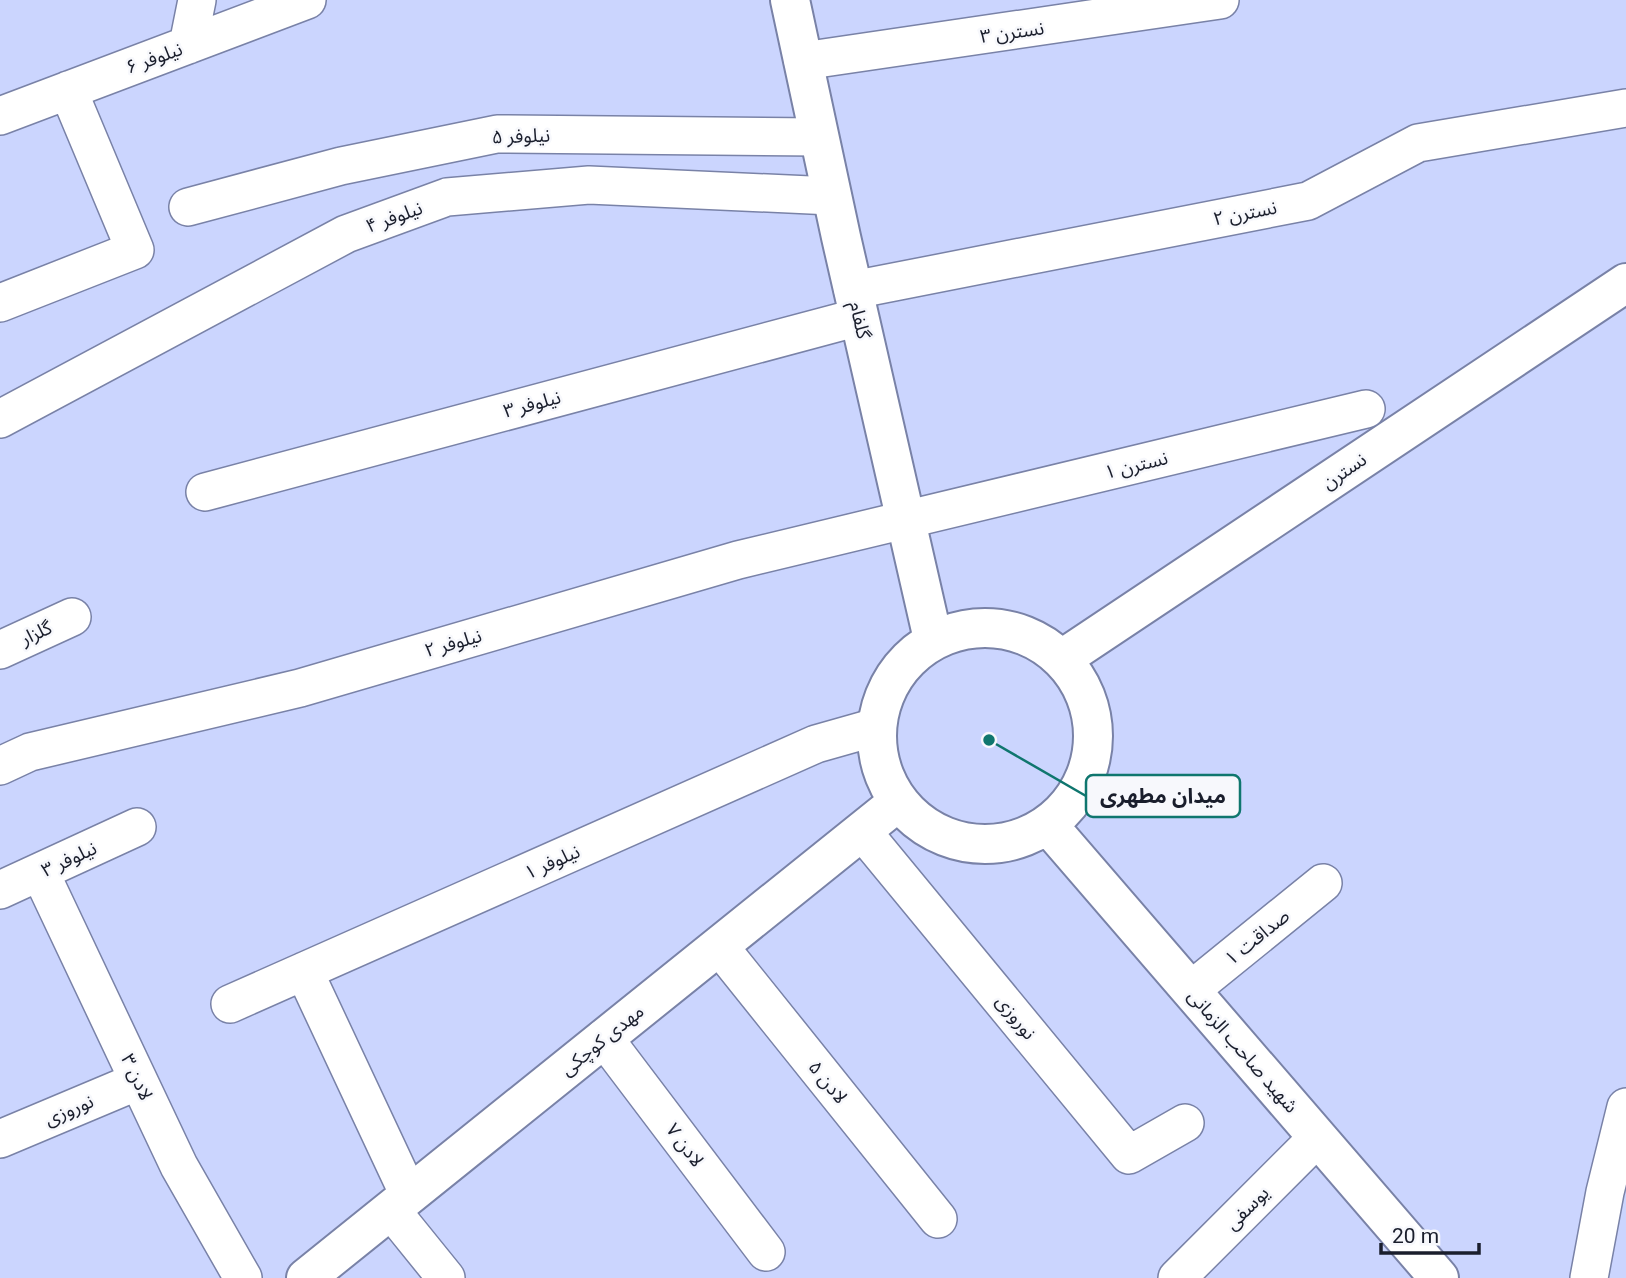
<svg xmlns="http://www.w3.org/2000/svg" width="1626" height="1278" font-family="Roboto,'Noto Sans Arabic',sans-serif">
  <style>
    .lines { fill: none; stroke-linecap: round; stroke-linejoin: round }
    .minor-casing { stroke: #7982a7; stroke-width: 40 }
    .tertiary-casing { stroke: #7982a7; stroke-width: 42 }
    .minor { stroke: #fff; stroke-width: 37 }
    .tertiary { stroke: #fff; stroke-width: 38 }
    .labels { text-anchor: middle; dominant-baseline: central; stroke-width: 5; stroke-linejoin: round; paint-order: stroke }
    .street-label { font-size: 19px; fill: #1a1e2c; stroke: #f7f8fc }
    .leader { fill: none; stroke: #0f766e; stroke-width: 2.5 }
    .callout-dot { fill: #0f766e; stroke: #f7f8fc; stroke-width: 2.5 }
    .callout { fill: #f7f8fc; stroke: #0f766e; stroke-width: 2.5 }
    .callout-label { font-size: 21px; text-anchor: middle; font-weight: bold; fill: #1a1e2c }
  </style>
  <rect width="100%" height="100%" fill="#cbd5fe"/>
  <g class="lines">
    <!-- minor casing -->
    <g class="minor-casing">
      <path id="minor" d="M188 45 197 0
        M803 61 1220 0
        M0 116 307 0
        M188 207 341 166 497 134 819 137
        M853 290 1308 201 1418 143 1626 108
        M0 303 135 250 68 90
        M0 419 346 234 447 197 589 185 832 196
        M205 492 859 317
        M0 650 72 617
        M0 766 30 752 300 688 738 560 1366 409
        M862 831 1129 1155 1185 1123
        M40 872 179 1166 243 1278
        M0 890 137 827
        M719 946 938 1219
        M304 971 409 1195
        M1191 990 1323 883
        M230 1004 816 744 876 727
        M604 1038 766 1252
        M0 1139 138 1081
        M391 1210 446 1278
        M1177 1278 1317 1138
        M1589 1278 1605 1192 1626 1107"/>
    </g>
    <!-- tertiary casing -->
    <g class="tertiary-casing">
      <path id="tertiary" d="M790 0 841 237 933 639
        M877 736a108 108 0 1 1 216 0a108 108 0 1 1-216 0Z
        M1062 659 1626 283
        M1048 825 1439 1278
        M306 1278 898 802"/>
    </g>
    <!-- minor -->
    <use href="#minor" class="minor"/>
    <!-- tertiary -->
    <use href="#tertiary" class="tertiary"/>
  </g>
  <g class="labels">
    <!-- street labels -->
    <g class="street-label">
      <text transform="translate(1012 32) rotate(-8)">نسترن ۳</text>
      <text transform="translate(154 58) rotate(-20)">نیلوفر ۶</text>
      <text transform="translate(521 136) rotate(-2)">نیلوفر ۵</text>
      <text transform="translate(1245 213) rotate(-11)">نسترن ۲</text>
      <text transform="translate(394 217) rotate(-20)">نیلوفر ۴</text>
      <text transform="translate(860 320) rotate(77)">گلفام</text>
      <text transform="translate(532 404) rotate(-15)">نیلوفر ۳</text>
      <text transform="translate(1136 465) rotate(-14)">نسترن ۱</text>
      <text transform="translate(1344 471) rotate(-34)">نسترن</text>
      <text transform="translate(36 633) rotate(-25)">گلزار</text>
      <text transform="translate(453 643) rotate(-16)">نیلوفر ۲</text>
      <text transform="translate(69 859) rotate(-25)">نیلوفر ۳</text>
      <text transform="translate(552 862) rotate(-24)">نیلوفر ۱</text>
      <text transform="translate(1257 937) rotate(-39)">صداقت ۱</text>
      <text transform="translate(1016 1017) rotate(51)">نوروزی</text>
      <text transform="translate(602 1040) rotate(-39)">مهدی کوچکی</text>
      <text transform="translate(1243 1051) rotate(49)">شهید صاحب الزمانی</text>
      <text transform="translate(137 1077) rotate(65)">لادن ۳</text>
      <text transform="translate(828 1082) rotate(51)">لادن ۵</text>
      <text transform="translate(69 1110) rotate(-23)">نوروزی</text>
      <text transform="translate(685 1145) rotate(53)">لادن ۷</text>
      <text transform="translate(1247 1208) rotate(-45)">یوسفی</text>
    </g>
  </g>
  <!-- callouts -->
  <path class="leader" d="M989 740L1086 796"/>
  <circle class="callout-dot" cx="989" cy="740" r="7"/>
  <rect class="callout" x="1086" y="775" width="154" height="42" rx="7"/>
  <g class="callout-label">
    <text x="1163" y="803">میدان مطهری</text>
  </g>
  <!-- scale -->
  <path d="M1381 1243v10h98v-10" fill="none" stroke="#1a1e2c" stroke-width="3.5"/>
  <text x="1392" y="1243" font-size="21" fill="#1a1e2c" stroke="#f7f8fc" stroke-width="5" paint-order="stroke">20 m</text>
</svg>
